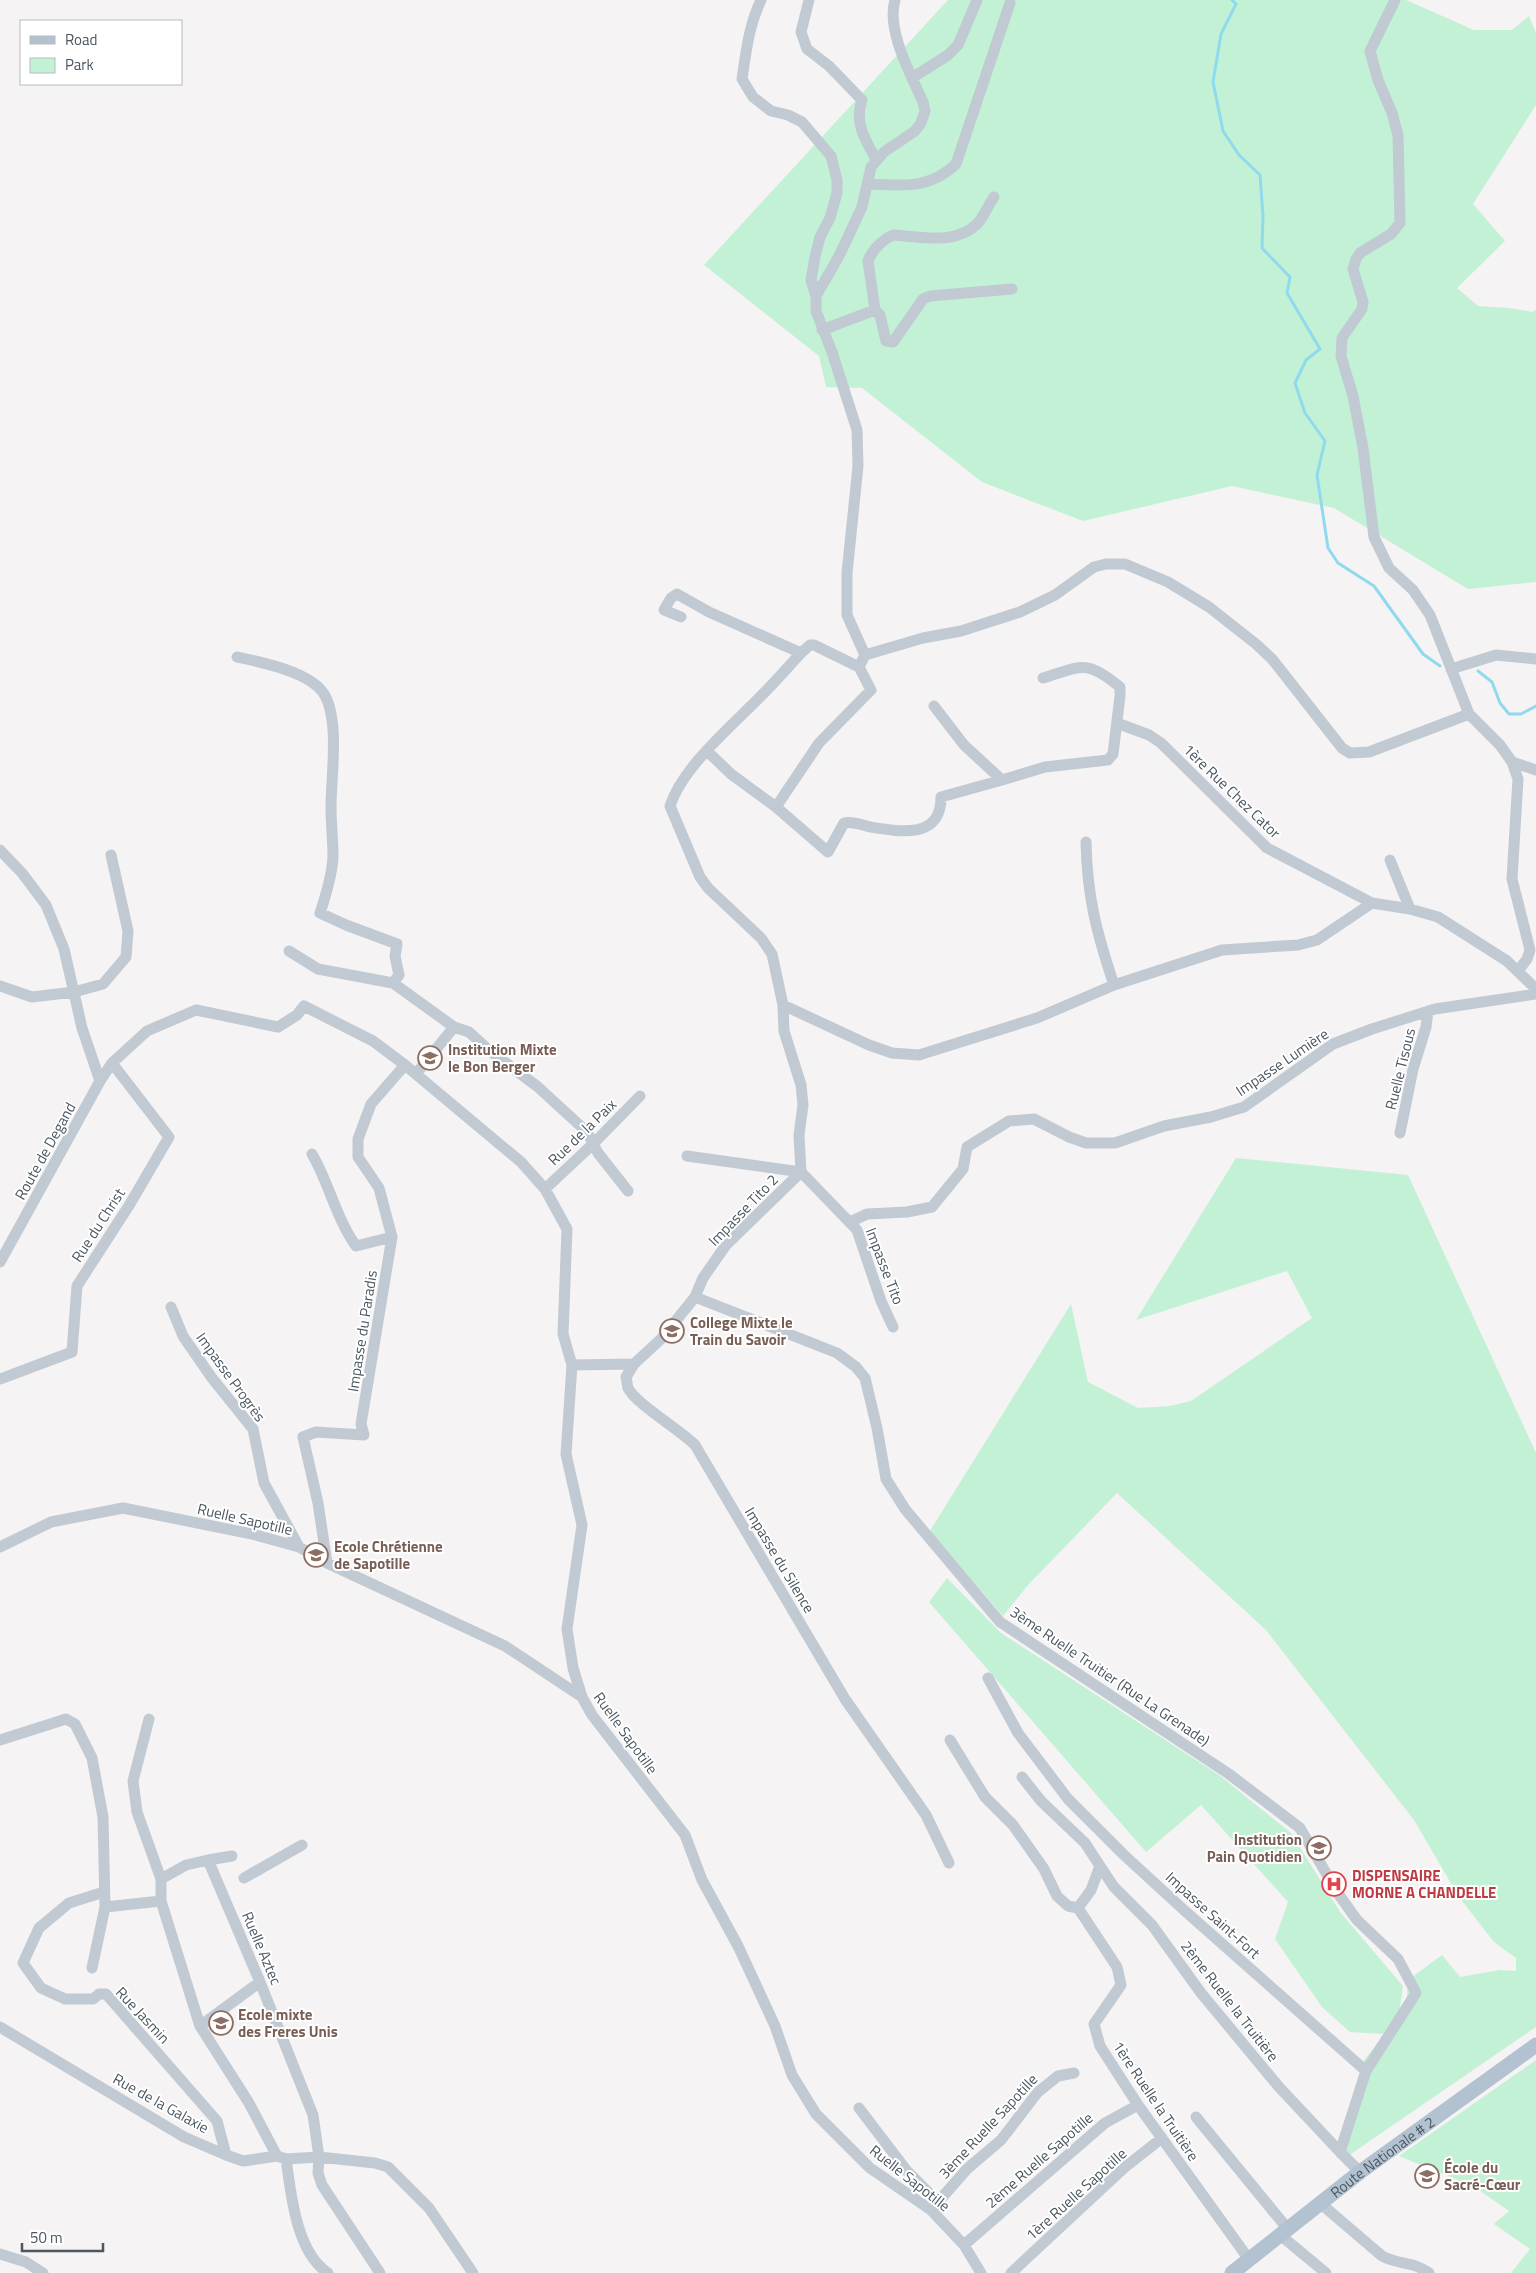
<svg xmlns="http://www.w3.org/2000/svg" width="1536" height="2273" font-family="'Titillium Web',sans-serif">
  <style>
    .green { fill: #c3f1d5 }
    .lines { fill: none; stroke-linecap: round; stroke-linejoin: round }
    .stream { stroke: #90daee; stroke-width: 3 }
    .minor { stroke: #c1cad2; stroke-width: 11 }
    .major { stroke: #b3c2d1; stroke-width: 15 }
    .labels { text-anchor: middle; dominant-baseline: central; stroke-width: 4; stroke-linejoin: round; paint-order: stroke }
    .street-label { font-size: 15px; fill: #4a5661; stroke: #fff }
    .education-label { font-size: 15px; font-weight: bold; fill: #785e54; stroke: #fff; text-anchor: start }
    .health-label { font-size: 15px; font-weight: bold; fill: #be3a42; stroke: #fff; text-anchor: start }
  </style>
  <rect width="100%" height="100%" fill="#f5f3f3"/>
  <!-- green -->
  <path class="green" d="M948 0H1406L1474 30H1512L1529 16 1536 33V105L1473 204 1505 241 1457 288 1478 306 1510 308 1533 312 1536 309V582L1468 589 1334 508 1232 486 1083 521 982 482 862 388 826 387 819 356 704 265Z
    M1236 1158 1408 1175 1536 1453V2027L1345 2158 1338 2145 1364 2060 1406 2008 1408 1980 1442 1955 1460 1977 1500 1970 1516 1971V1958L1494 1942 1459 1897 1414 1820 1266 1630 1117 1493 1028 1585 1003 1616 930 1531 1071 1304 1088 1382 1138 1408 1170 1406 1191 1401 1312 1318 1287 1271 1136 1320Z
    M947 1578 1001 1633 1219 1775 1291 1833 1340 1912 1403 1986 1399 2013 1383 2034 1350 2032 1322 2007 1275 1939 1288 1902 1201 1805 1146 1852 929 1602Z
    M1536 2060V2273H1511L1530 2249 1494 2224 1509 2211 1473 2186 1399 2156Z"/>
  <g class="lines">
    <!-- stream -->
    <path class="stream" d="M1232 0 1236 4 1221 34 1213 82 1223 131 1239 155 1260 175 1263 216 1262 248 1290 277 1287 293 1320 349 1306 360 1295 383 1305 413 1325 441 1317 475 1328 548 1338 563 1374 586 1423 654 1440 666
      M1478 671 1492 682 1500 703 1509 714H1521L1536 706"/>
    <!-- minor -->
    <path class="minor" d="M761 0C749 25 746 52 742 79L753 97 771 111 788 115 802 122 831 156 837 180V193L830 218 820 237 815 257 811 280 816 296
      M809 0 801 32 807 49 829 66 862 100C854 122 865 140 876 159
      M1395 0 1370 51 1378 80 1392 113 1398 135 1400 223 1391 234 1360 253 1356 259 1353 269 1363 302 1362 309 1342 338 1341 356 1353 396 1363 448 1374 537 1389 568 1413 590 1430 615 1469 714 1500 745 1512 762 1518 779 1512 879 1530 950 1527 959 1518 971
      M912 78 948 55 958 45 977 0
      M868 184C902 185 929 190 956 164L1010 3
      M875 310 880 315 886 341 893 342 923 299 930 296 1012 289
      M822 330 875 310 868 261C872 250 884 238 894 235 921 237 956 245 977 224 984 217 988 205 994 197
      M681 617 664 610 671 598 677 594 709 612 801 653
      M865 655 847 615V573L858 466 857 430 832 352 816 311V296L839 256 862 207 871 167 884 152 915 131 921 123 925 111 923 102C911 75 886 30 895 0
      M237 657C261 662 310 672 324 694 340 720 331 777 331 807 331 824 333 840 333 857 332 876 326 895 320 913L346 925 397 944 395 956 399 975 393 983
      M859 667 865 655 923 638 961 631 1020 612 1055 595 1094 567 1106 564H1125L1168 582 1209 607 1256 644 1272 659 1342 748 1350 753 1369 752 1469 714
      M1451 669 1496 655 1536 659
      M934 706 964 745 1002 780 1045 767 1108 760 1113 754 1120 696V687C1086 659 1082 666 1043 678
      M1117 723 1149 735 1161 743 1267 848 1372 903 1410 909 1438 917 1507 961 1536 989
      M707 751 731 774 776 807 828 852 844 823C852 821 862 825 870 827 901 832 941 839 941 797L1002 780
      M1512 762 1536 770
      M776 807 819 743 871 690 859 667 814 645H810L801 653C788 667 775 682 762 695 733 725 683 766 670 806L700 877 708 888 761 938 772 954 783 1005 784 1031 801 1085 803 1105 799 1135 801 1172 726 1245 703 1278 695 1297 661 1339 634 1364 626 1377C627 1380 627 1385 628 1388 636 1404 679 1429 695 1445L845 1699 926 1815 949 1863
      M1086 842C1087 897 1097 934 1114 985
      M0 850 22 873 46 905 64 949 82 1028 100 1081
      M1390 860 1410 909
      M289 951 318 969 393 983 454 1027 469 1032 490 1051 538 1087 587 1132 598 1153 628 1191
      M0 986 32 997 74 992 103 984 126 957 128 931 111 855
      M783 1005 869 1045 892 1053 919 1055 1037 1018 1114 985 1222 950 1298 945 1317 940 1372 903
      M416 1074 454 1027
      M1400 1133 1413 1069 1426 1027 1428 1011
      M312 1154C329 1183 336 1218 356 1246L392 1237
      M687 1156 801 1172 857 1230 881 1301 893 1327
      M545 1189 593 1144 640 1096
      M850 1222 867 1214 907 1212 932 1207 963 1169 967 1147 1009 1121 1034 1119 1069 1137 1086 1143H1115L1164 1126 1211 1117 1244 1107 1333 1044 1372 1029 1435 1009 1536 994
      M0 1262 100 1081 112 1063 147 1031 196 1010 278 1027 297 1015 304 1006 373 1041 405 1065 521 1162 545 1189 567 1229 563 1334 572 1365 566 1454 582 1525 567 1629 573 1668 582 1697
      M695 1297 837 1353 856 1367 865 1378 877 1428 886 1479 905 1509 1000 1622 1229 1774 1300 1828 1337 1892 1357 1920 1398 1959 1416 1993 1366 2071
      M171 1307 183 1336 212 1378 253 1429 264 1483 299 1547
      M572 1365 634 1364
      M0 1379 72 1352 77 1286 130 1204 169 1137 112 1063
      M0 1547 51 1522 123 1508 252 1534 299 1547 327 1563 505 1646 582 1697 592 1715 685 1835 702 1880 738 1946 775 2026 792 2075 816 2114 870 2168 931 2210 964 2245 981 2273
      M327 1563 318 1503 303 1437 316 1432 364 1435 361 1424 392 1237 379 1188 358 1157V1139L371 1104 405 1065
      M988 1678 1018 1733 1068 1799 1124 1855 1185 1911 1366 2071 1340 2152 1360 2172
      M149 1719 133 1781 137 1812 161 1879V1901L200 2026 249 2103 277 2156
      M0 1740 66 1719 75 1724 92 1758 103 1817 105 1907 92 1968
      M950 1740 985 1797 1013 1825 1044 1869 1057 1896 1068 1906 1078 1908 1117 1967 1121 1985 1094 2024 1100 2046 1138 2105 1248 2258
      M1022 1777 1041 1801 1085 1843 1100 1866 1091 1890 1078 1908
      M1100 1866 1114 1887 1152 1925 1201 1993 1279 2087 1340 2152
      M244 1878 302 1845
      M161 1879 186 1865 208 1860
      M104 1892 69 1903 39 1928 23 1963 41 1988 65 1999H93L99 1994H106L217 2121 226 2155
      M105 1907 161 1901
      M200 2026 260 1982
      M0 2027 184 2137 226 2155 243 2161 277 2156 286 2159 319 2157 313 2115 260 1982 208 1860 232 1856
      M859 2108 907 2171 939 2203
      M1196 2117 1287 2228
      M286 2159C291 2194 296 2252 328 2273
      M1320 2203 1382 2256C1398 2265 1413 2261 1429 2273
      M931 2210 967 2169 1001 2140 1038 2092 1058 2076 1074 2073
      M1279 2234 1326 2273
      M964 2245 1105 2123 1138 2105
      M0 2254 26 2262 43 2273
      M380 2273 322 2185 318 2173 319 2157 375 2163 388 2167 429 2208 473 2273
      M1011 2273 1124 2168 1162 2138"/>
    <!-- major -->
    <path class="major" id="s1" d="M1232 2273 1360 2172 1536 2045"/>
  </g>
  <!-- icons -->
  <defs>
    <g id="school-ring" transform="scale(1.25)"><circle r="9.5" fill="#fff" stroke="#8d6e63" stroke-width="1.5"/><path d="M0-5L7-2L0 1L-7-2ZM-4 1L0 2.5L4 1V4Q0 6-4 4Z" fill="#8d6e63"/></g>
    <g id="hospital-ring" transform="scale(1.25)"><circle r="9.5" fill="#fff" stroke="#e0444e" stroke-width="1.5"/><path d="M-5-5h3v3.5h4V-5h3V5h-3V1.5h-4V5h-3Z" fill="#e0444e"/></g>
  </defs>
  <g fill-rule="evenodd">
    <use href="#school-ring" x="430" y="1058"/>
    <use href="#school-ring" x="672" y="1331"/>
    <use href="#school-ring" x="316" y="1555"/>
    <use href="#school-ring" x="1319" y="1848"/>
    <use href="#hospital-ring" x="1334" y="1884"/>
    <use href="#school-ring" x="221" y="2023"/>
    <use href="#school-ring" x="1427" y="2176"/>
  </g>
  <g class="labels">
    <!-- street labels -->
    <g class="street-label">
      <text transform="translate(1232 791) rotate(44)">1ère Rue Chez Cator</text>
      <text transform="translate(1282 1062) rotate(-34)">Impasse Lumière</text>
      <text transform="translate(1400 1069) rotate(-76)">Ruelle Tisous</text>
      <text transform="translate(582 1132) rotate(-44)">Rue de la Paix</text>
      <text transform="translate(45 1151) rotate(-61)">Route de Degand</text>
      <text transform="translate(743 1210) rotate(-46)">Impasse Tito 2</text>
      <text transform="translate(98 1225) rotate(-57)">Rue du Christ</text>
      <text transform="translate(885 1266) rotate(69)">Impasse Tito</text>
      <text transform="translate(362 1331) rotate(-81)">Impasse du Paradis</text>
      <text transform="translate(231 1377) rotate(54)">Impasse Progrès</text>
      <text transform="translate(245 1519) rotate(13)">Ruelle Sapotille</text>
      <text transform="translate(780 1560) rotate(59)">Impasse du Silence</text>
      <text transform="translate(1110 1676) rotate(34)">3ème Ruelle Truitier (Rue La Grenade)</text>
      <text transform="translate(626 1733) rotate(54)">Ruelle Sapotille</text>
      <text transform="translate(1213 1915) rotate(42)">Impasse Saint-Fort</text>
      <text transform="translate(262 1948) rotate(67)">Ruelle Aztec</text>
      <text transform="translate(1230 2001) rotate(52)">2ème Ruelle la Truitière</text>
      <text transform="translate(143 2015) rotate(47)">Rue Jasmin</text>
      <text transform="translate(1156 2101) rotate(56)">1ère Ruelle la Truitière</text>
      <text transform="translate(161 2103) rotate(29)">Rue de la Galaxie</text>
      <text transform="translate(988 2126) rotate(-47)">3ème Ruelle Sapotille</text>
      <text stroke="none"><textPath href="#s1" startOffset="190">Route Nationale # 2</textPath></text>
      <text transform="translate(1039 2160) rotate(-41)">2ème Ruelle Sapotille</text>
      <text transform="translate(910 2178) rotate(38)">Ruelle Sapotille</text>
      <text transform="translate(1076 2194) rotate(-42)">1ère Ruelle Sapotille</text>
    </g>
    <!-- education labels -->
    <g class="education-label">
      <text x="448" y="1049">Institution Mixte<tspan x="448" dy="17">le Bon Berger</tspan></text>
      <text x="690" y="1322">College Mixte le<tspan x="690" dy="17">Train du Savoir</tspan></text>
      <text x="334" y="1546">Ecole Chrétienne<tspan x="334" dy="17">de Sapotille</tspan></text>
      <text x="1302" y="1839" text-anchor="end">Institution<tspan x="1302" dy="17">Pain Quotidien</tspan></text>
      <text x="238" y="2014">Ecole mixte<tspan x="238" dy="17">des Freres Unis</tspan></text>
      <text x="1444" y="2167">École du<tspan x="1444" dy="17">Sacré-Cœur</tspan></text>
    </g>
    <!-- health labels -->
    <g class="health-label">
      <text x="1352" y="1875">DISPENSAIRE<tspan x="1352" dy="17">MORNE A CHANDELLE</tspan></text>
    </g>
  </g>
  <!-- legend -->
  <rect x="20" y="20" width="162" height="65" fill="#ffffff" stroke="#b7bbc0"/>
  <rect x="30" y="36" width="25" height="8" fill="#b3c2d1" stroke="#b7bbc0"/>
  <text x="65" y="45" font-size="15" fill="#4a5661">Road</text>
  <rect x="30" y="58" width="25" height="15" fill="#c3f1d5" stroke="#b7bbc0"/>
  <text x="65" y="70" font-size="15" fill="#4a5661">Park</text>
  <!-- scale -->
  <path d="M22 2243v8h81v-8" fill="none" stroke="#4a5661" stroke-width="2.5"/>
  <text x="30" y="2243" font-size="15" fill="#4a5661" stroke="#ffffff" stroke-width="4" paint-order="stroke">50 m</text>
</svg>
